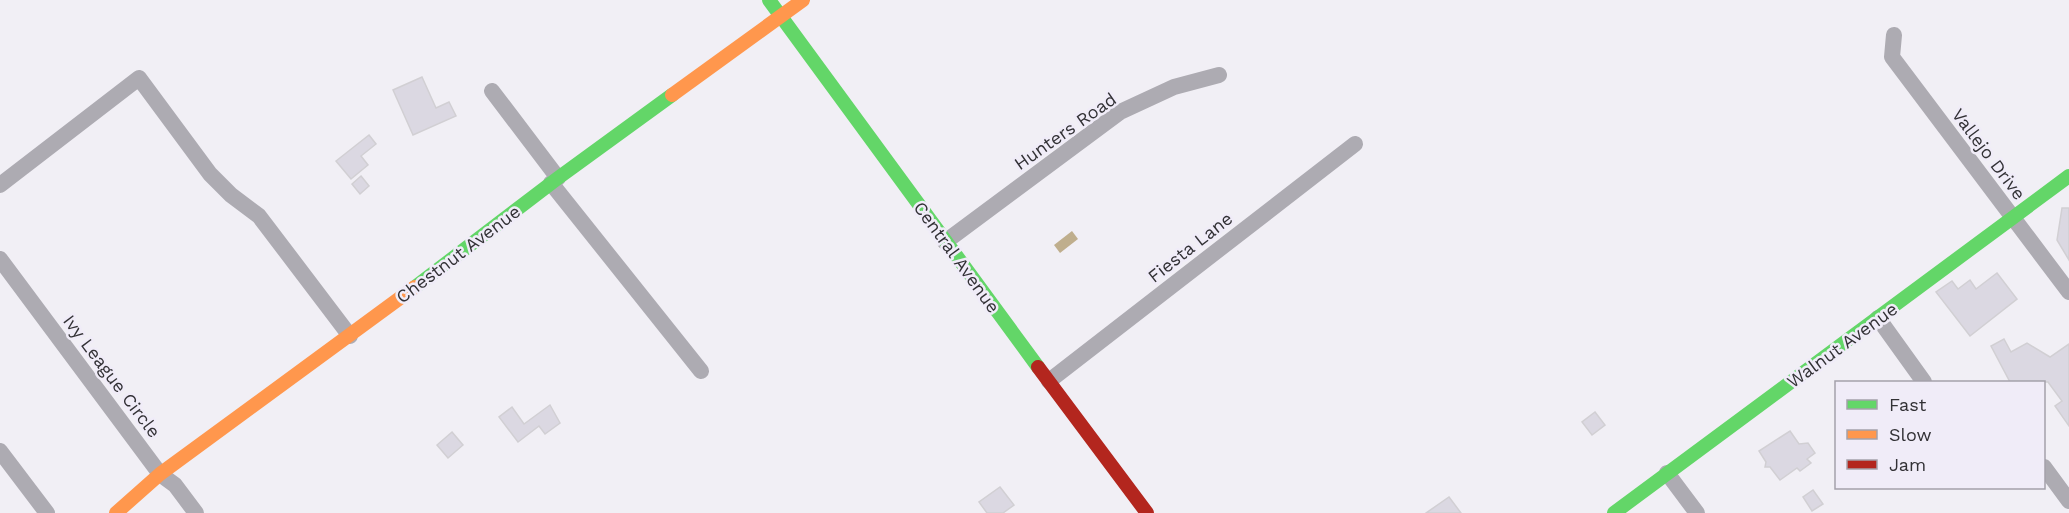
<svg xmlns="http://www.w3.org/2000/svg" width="2069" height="513" font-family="'Work Sans',sans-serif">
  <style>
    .water { fill: #bfae8d }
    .building { fill: #dbd8e2; stroke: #d1cfd3; stroke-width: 1.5 }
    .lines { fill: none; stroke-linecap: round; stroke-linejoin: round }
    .street { stroke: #adabb2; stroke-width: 16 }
    .fast { stroke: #63d668; stroke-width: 14 }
    .slow { stroke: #ff974d; stroke-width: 14 }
    .jam { stroke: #b3261e; stroke-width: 14 }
    .labels { text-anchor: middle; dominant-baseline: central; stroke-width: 5; stroke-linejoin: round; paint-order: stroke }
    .street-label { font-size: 18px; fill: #323135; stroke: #f0ecf8 }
  </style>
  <rect width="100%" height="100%" fill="#f1eff5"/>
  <!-- water -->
  <path class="water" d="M1072 231 1078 239 1060 253 1054 245Z"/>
  <!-- building -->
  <path class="building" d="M422 77 436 108 449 102 456 116 413 135 393 90Z
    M369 135 376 144 361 156 368 165 351 179 336 161Z
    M361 176 369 186 360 194 352 184Z
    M2062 208H2069V260L2057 240Z
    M1997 273 2017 299 1970 336 1936 292 1952 281 1958 289 1970 280 1976 289Z
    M2004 339 2011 352 2027 343 2050 357 2069 344V426L2055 406 2062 401 2048 382H2010L1991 346Z
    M550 405 560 423 545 434 539 426 518 442 499 417 512 407 524 424Z
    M1595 412 1605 425 1592 435 1582 422Z
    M1790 431 1799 444 1808 443 1815 453 1807 459 1811 463 1800 471 1797 468 1780 480 1770 467H1765L1766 462 1759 451Z
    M452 432 463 445 448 458 437 445Z
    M1000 487 1014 505 1003 513H987L979 502Z
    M1813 490 1823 504 1812 511 1803 497Z
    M1449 497 1461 513H1426Z"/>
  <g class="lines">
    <!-- street -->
    <path class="street" d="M1894 35 1892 57 2069 292
      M492 91 558 178
      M551 183 701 371
      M0 185 139 78 210 174 231 195 259 216 350 336
      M945 242 1120 112 1174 87 1219 75
      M0 259 160 474 175 485 196 513
      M1878 318 1924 382
      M1049 381 1355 144
      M0 451 47 513
      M2044 467 2069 501
      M1667 473 1697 513"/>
    <!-- fast -->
    <path class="fast" d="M769 0 1038 367
      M415 287 558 178 672 95
      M1614 513 2069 176"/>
    <!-- slow -->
    <path class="slow" d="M672 95 803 0
      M116 513 160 474 415 287"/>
    <!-- jam -->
    <path class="jam" d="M1038 367 1147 513"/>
  </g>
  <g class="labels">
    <!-- street labels -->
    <g class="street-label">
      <text transform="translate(1065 131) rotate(-35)">Hunters Road</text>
      <text transform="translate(1989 154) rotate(53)">Vallejo Drive</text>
      <text transform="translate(1190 247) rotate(-38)">Fiesta Lane</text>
      <text transform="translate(458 254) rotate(-37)">Chestnut Avenue</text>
      <text transform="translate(957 257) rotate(54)">Central Avenue</text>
      <text transform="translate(1842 345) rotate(-36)">Walnut Avenue</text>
      <text transform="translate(112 376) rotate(53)">Ivy League Circle</text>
    </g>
  </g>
  <!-- legend -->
  <rect x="1835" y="381" width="210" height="108" fill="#f0ecf8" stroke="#a4a1aa" stroke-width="1.5"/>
  <rect x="1847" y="400" width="30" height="9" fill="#63d668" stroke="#a4a1aa" stroke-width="1.5"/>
  <text x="1889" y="411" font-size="18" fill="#323135">Fast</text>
  <rect x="1847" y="430" width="30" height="9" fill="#ff974d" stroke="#a4a1aa" stroke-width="1.5"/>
  <text x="1889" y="441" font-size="18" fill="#323135">Slow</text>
  <rect x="1847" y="460" width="30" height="9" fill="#b3261e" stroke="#a4a1aa" stroke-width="1.5"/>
  <text x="1889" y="471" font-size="18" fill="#323135">Jam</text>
</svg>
